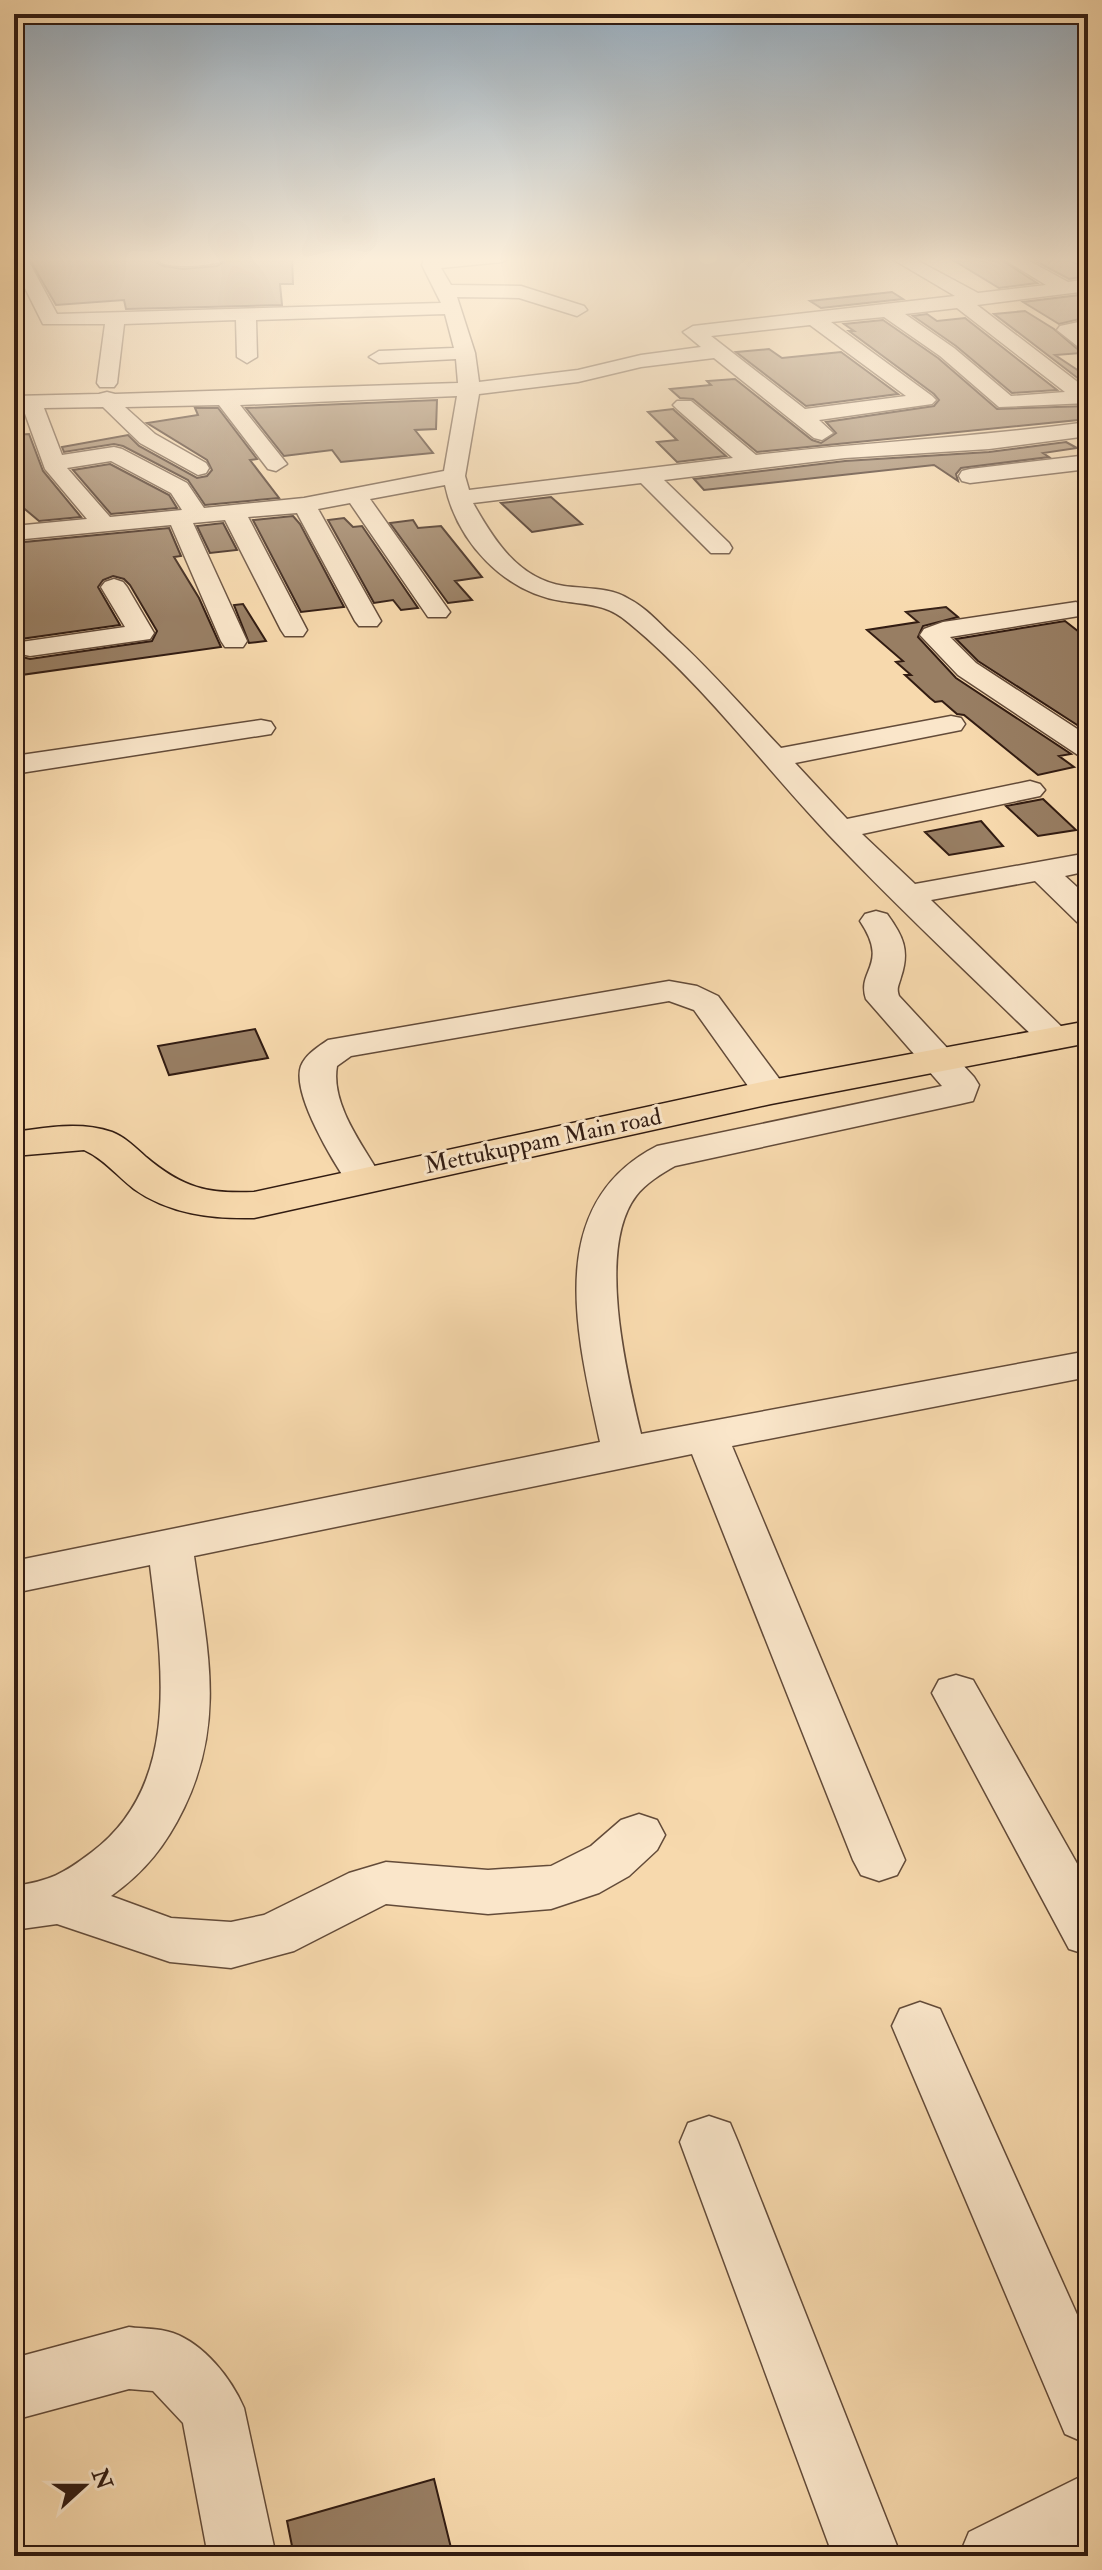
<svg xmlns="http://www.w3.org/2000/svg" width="1102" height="2570" font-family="'IM FELL Double Pica',serif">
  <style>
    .building { fill: #987e63; stroke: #321c12; stroke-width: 2; fill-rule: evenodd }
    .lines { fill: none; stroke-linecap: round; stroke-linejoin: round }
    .minor-casing { stroke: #634b39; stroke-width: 3 }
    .major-casing { stroke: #321c12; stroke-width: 3 }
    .minor { fill: #fae6ca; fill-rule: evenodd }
    .major { fill: #f7d9ad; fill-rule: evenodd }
    .labels { text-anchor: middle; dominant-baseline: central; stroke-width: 6; stroke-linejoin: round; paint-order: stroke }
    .street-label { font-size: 24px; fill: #321c12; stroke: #fae6ca }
  </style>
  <rect width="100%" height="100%" fill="#f7d9ad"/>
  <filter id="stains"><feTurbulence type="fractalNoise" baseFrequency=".0025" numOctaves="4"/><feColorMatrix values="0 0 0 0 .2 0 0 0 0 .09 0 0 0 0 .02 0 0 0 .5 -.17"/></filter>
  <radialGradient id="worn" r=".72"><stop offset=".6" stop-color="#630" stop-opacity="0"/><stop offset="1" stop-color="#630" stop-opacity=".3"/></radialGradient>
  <!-- building -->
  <path class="building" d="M28 257H158L156 262 163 266 183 269 217 266 234 257H292L293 284H280L282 305 126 309 124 300 56 305Z
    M948 257H997L1037 283 999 288Z
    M1028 257H1064L1088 270V276L1069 279Z
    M892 292 903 299 821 308 810 301Z
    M1088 294V317L1059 324 1023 302Z
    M1025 311 1054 329 1082 353 1055 355 1088 377V386L994 314Z
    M927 314 937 321 965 318 1057 390 1012 393 956 346 913 316Z
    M883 320 938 358 997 409 1088 406V419L757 452 693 399 680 398 670 389 711 385 707 381 735 379 812 440 821 443 836 433 826 422 934 406 939 400 934 394 849 331H854L844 324Z
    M769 349 782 358 841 352 898 394 806 406 736 352Z
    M437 400 436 429 415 430 433 453 341 462 332 450 284 456 246 408Z
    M195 408H218L257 459 250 460 279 498 205 505 188 480 123 446 114 444 64 452 62 447 128 435 139 446 197 478 207 476 212 470 207 460 147 423 198 415Z
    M673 409 675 411 726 456 677 462 657 442 677 440 648 412Z
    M29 434 43 471 81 517 39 521 14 500V435Z
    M1066 442 1077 448 1043 453 1049 457 961 468 956 474 958 481 934 465 704 490 694 479 845 461 989 452Z
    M110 464 169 495 177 508 111 514 73 470Z
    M551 497 582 524 532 532 501 503Z
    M293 516 300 524 344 607 301 612 253 520Z
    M344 518 353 527 362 526 418 608 401 610 393 600 374 603 328 520Z
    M413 520 418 528 441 526 482 577 455 581 472 600 448 603 390 523Z
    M223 523 237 550 210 553 197 526Z
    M169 528 181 556 174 557 199 598 221 647 14 676V543ZM113 576 124 579 130 585 157 631 152 641 30 659 18 656 14 646 21 639 120 625 98 587 103 580Z
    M243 604 266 641 249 643 234 605Z
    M946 607 958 617 923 626 918 637 956 678 1071 754 1059 756 1074 767 1038 775 964 715 957 714 942 701 935 702 930 698 905 675H911L896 662 903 661 867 630 918 622 906 612Z
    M1065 621 1088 639V732L978 661 956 639Z
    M1043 799 1076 830 1038 836 1006 806Z
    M981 821 1003 846 949 855 925 832Z
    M255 1029 268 1058 169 1075 158 1046Z
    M434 2479 453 2556H294L287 2521Z"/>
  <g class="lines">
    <!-- minor casing -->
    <g class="minor-casing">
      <path id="minor" d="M162 257H231C221 266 169 270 159 261Z
        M425 257H511L502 262 441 268 451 285 521 286 584 306 587 310 577 316 519 298 457 297 475 353 479 382 578 370 641 355 701 347 683 332 693 326 955 296 889 257H911L978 293 1046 285 1000 257H1022L1068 282 1088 279V291L977 305 1088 390V403L999 407 940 356 884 317 831 322 932 396 936 400 932 404 819 420 833 433 822 440 814 438 714 358 641 367 578 382 479 394 465 476 469 490 733 458 677 409 673 405 677 401H691L756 455C867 442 978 437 1088 422V436L989 449 845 458 664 480 729 543 732 548 729 553H711L641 483 473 503C494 540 518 579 564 586 586 589 610 587 629 599 645 607 658 622 671 634 710 669 745 710 781 748L951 716 961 718 965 724 961 730 795 763 847 819 1030 781 1040 784 1045 790 1040 796 862 834 915 884 1088 853V871L1065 876 1088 897V925L1077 922 1035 881 931 900 1067 1032 1072 1039 1067 1046 1055 1049 1043 1046C971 976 897 907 828 834 763 765 701 682 629 623 607 604 589 605 562 601 504 592 457 542 445 485L370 499 450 612 446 617H428L350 503 318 509 381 621 377 626H359L355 621 297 513 248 517 307 630 303 636H285L281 630 225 520 193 523 247 641 243 647H225L221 641 171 525 14 540V526L87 519 45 469 23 408H14V396L99 394 107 392 115 394 458 383 456 359 379 363 369 357 379 351 454 348 445 314 256 320 257 357 247 363 237 357 236 320 124 324 117 383 114 387H100L97 383 105 324H43L14 266 16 260H28L57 314 441 303 422 265ZM957 308 1065 392 1011 396 954 348 905 314ZM810 325 906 396 805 409 711 336ZM457 396 444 471 304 498 204 508 187 483 122 449 114 447 62 455 44 408 103 407 140 443 198 475 206 473 209 468 206 463 155 434 125 407 219 405 268 469 276 471 287 464 240 405ZM111 461 171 493 182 510 110 517 67 468Z
        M1088 320V332L1084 333 1088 336V351L1081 349 1057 330 1060 326Z
        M1088 455V469L970 483 962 481 959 476 962 471 970 469Z
        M114 579 123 582 127 587 154 633 150 639 30 656 21 654 17 648 21 642 125 627 101 587 105 582Z
        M1076 602 1088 609 1085 615 950 637 976 663 1088 736V758L1078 755 958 675 920 635 924 629 943 622Z
        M261 720 271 722 275 728 271 734 14 774V756Z
        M876 911 887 914C903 936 910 950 901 977 899 985 896 988 899 996L974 1077 979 1085 973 1101 960 1104 675 1166C661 1174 646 1183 636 1196 596 1249 627 1375 641 1434L1088 1351V1377L732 1446 905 1860 897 1875 879 1881 861 1875 853 1860 692 1454 194 1556C207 1647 226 1721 184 1808 166 1845 145 1872 111 1896L171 1918 231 1922 264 1915 349 1873 386 1862 488 1870 551 1866 591 1846 621 1820 639 1814 657 1820 665 1835 657 1850 629 1876 599 1893 551 1909 488 1914 386 1904 294 1951 231 1968 170 1962 57 1924 14 1930V1886C50 1881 63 1874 92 1852 182 1784 162 1664 150 1565L14 1593V1561L600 1442C578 1339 541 1205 657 1146L942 1086 866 999C856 969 890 966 860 921L865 914Z
        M669 981 697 986 718 996 789 1092 784 1100 771 1103 758 1100 694 1010 669 1001 351 1056 337 1066C330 1105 365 1148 383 1180L377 1188 364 1191 351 1188C335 1165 291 1094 301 1066 306 1054 318 1047 328 1040Z
        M956 1675 973 1680 1088 1883V1955L1069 1949 932 1693 939 1680Z
        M920 2002 940 2009 1088 2339V2444L1065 2434 892 2026 900 2009Z
        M709 2116 730 2123 738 2142 901 2556H833L680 2142 688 2123Z
        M129 2327C143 2329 159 2328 173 2333 204 2344 231 2378 244 2408L276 2556H208L183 2423 153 2391 129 2389 14 2420V2358Z
        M1088 2473V2542L1061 2556H959L969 2532Z"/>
    </g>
    <!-- major casing -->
    <g class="major-casing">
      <path id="major" d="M1088 1021V1043L771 1104 254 1218C212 1219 169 1214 134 1189 117 1176 104 1159 84 1150L14 1156V1132C47 1128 79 1121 112 1132 125 1137 136 1148 146 1157 183 1188 207 1194 254 1192L771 1080Z"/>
    </g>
    <!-- minor -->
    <use href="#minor" class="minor"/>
    <!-- major -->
    <use href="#major" class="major"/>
  </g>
  <!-- sky -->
  <linearGradient id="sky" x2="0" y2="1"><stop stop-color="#93a9bb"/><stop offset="0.42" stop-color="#fbeeda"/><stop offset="1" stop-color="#fbeeda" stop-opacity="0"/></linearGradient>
  <rect width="1102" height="617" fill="url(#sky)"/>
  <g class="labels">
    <!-- street labels -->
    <g class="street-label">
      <text transform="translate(543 1141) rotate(-12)">Mettukuppam Main road</text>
    </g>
  </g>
  <!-- margin -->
  <rect width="1102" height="2570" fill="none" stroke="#f7d9ad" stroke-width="48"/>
  <rect x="16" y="16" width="1070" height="2538" fill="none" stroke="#321c12" stroke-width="4"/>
  <rect x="24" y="24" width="1054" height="2522" fill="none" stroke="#321c12" stroke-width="2"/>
  <!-- north arrow -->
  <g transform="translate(84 2486) rotate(69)" stroke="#fae6ca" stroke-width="6" paint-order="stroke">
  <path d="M0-6L14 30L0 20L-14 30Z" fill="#321c12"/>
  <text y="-12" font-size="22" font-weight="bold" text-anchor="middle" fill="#321c12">N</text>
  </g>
  <rect width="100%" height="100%" filter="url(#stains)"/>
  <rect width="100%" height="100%" fill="url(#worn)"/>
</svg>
